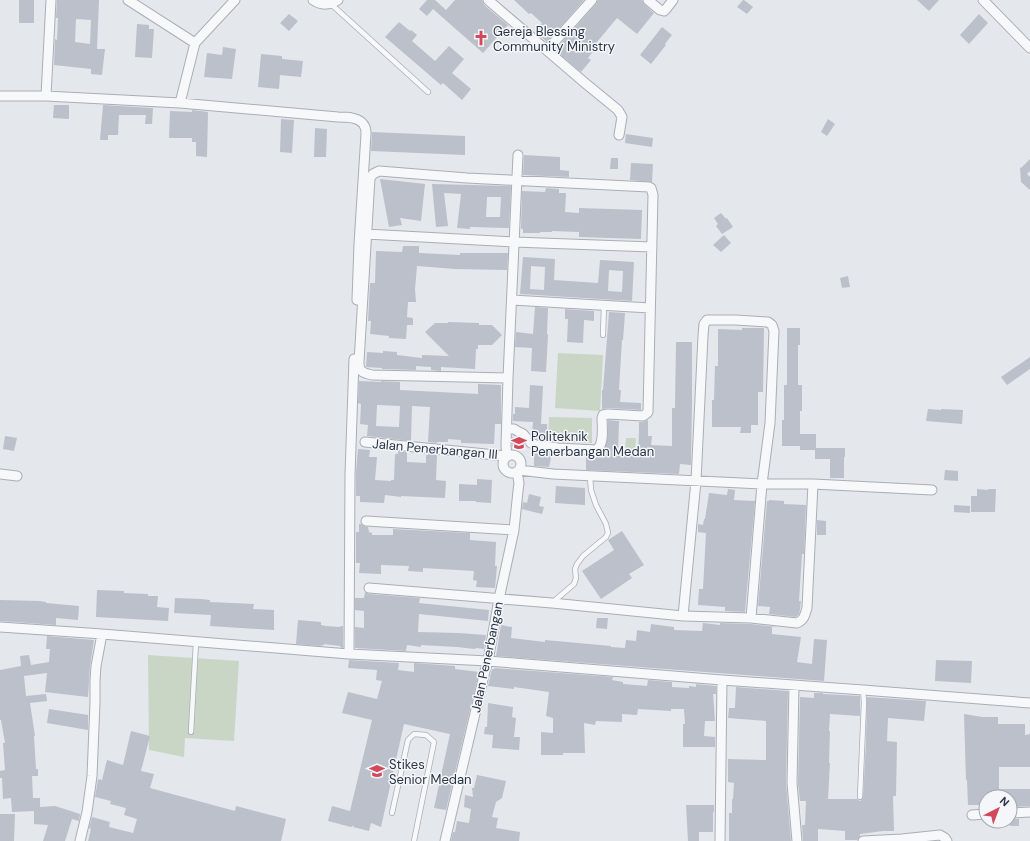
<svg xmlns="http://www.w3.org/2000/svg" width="1030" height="841" font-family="'DM Sans',sans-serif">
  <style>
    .green { fill: #c9d6c5 }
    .building { fill: #bbc0ca; fill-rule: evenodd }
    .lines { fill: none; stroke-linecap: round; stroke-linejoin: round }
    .service-casing { stroke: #a9aeb7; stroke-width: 6 }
    .minor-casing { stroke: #a9aeb7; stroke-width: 11 }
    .service { stroke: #f7f8fa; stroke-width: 4.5 }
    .minor { stroke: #f7f8fa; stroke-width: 9 }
    .labels { text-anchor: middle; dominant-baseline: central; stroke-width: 3; stroke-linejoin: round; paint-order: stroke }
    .poi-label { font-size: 13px; fill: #2b3445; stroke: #f4f6f9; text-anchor: start }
    .street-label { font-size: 13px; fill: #2b3445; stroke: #f4f6f9 }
  </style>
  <rect width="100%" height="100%" fill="#e4e7ec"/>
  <!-- green -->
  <path class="green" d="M558 353 603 355 600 411 555 408Z
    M549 417 592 418V443L548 442Z
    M626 438H636L635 453H625Z
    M148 655 239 661 234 741 185 738 184 757 149 750Z"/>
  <!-- building -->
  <path class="building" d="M19 0H34V23H19Z
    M57 0H99L97 49H105L102 75 91 74V69L54 65 55 39 57 40 58 18H56ZM76 19 91 20 90 44 75 42Z
    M427 0H435L446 10 455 0H482L484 5 508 25 483 53 433 9 427 16 419 9Z
    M514 0H584L547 42 535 31 542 23 531 13 529 14Z
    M598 0H642L644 4 654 13 637 34 617 18 592 48 594 50 588 58 591 60 581 72 555 50 596 4Z
    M743 0H744L753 7 747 14 737 7Z
    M917 0H939L929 11Z
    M289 14 298 21 289 31 280 23Z
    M979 14 988 23 969 44 960 35Z
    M399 22 410 31 411 30 417 35 412 41 435 61 449 46 464 59 452 73 471 89 462 100 443 83 441 85 385 37Z
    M137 24 149 25V29H154L152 58 135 57Z
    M662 27 672 35 665 44 666 45 651 64 640 55Z
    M223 47 236 49 232 79 204 77 207 53 222 55Z
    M261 54 282 56V59L303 61 301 77 280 75 279 89 258 87Z
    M54 105H69V119L53 118Z
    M103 105 153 108 152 124H145L146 115H119L118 135H108V140H100Z
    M192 110 208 112 207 157 196 156V142H192V138H169L170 111 192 112Z
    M281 119 294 120 292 153 280 152Z
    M828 119 835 124 827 136 821 132Z
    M315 128 327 129 326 157H314Z
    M372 132 465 136V155L371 151Z
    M626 134 653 138 652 147 625 143Z
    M524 155 560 157V170L569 171V177L523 175Z
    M611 158H618V169H610Z
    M1030 159V171L1027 174 1030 177V190L1021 182 1020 167 1021 168Z
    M631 163 653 164 652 182 630 180Z
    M380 179 425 184 421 221 400 218 402 225 389 227Z
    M432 184 511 186 509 228 470 227V229L457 228 461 194 444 193 448 226 436 227ZM487 197H501L500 217H486Z
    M546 188 559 189V193H566L565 212 579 213V208L642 210 641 239 579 237V232L552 231V232H540V233H523V229H521L522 191 545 192Z
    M721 213 726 219 727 218 733 227 722 234 716 226 718 224 714 218Z
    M724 235 731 243 721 252 713 245Z
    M403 246H419V253L460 255V253H508L507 270 455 269 417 266 415 289 416 302H408L407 317 413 318V325H407L406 339 389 338V336L370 334 371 321H368L370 283H375L376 251 402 252Z
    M523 257 555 259 554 280 598 283 600 260 634 262 632 301 520 294ZM531 266 545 267 544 290 530 289ZM609 270 623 271 622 292 608 291Z
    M848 276 850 287 842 288 840 278Z
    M535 307 548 308 547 334 548 335 546 372 531 371 532 348 515 347 516 332 533 334Z
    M565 309 594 311V321L584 320 583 343 567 342 568 319H565Z
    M609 312 625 313 623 340H622L619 390H621L620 402 641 403V410L608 408 602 409V390H603Z
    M448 322 479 323V325H492L502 335 492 345H478V349H476L475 369 441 367V371L431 370V367L416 366V370L382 369V368L366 367 367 352 383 353V351L397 352V355L422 358V355L449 356 425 332 435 323H448Z
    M742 328H764L763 392H758V425H751V433H740L741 427H712V400H714L715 366H718V329L742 330Z
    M787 328H800V345H798V385H802V411H800V434H816V448H845V457H844V478H830V459H815V450H800V446H782V420H784V385H787Z
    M676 342H692V400L691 465 680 464 679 474 586 470V456L605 457V448L608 436V420L619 421 618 454 638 455 639 431V422H643L648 420V436H652L651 445 672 446V408H675Z
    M1030 357V369L1007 385 1001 377Z
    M359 381 381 382V381L400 382V390L478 394V384L501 385V424H495L494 444 461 443V440L448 439V442H437V443L428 442 430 407 412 406 411 441 367 436 368 425 360 424 361 404 358 403ZM377 405 400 406 399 427 376 426Z
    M530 385 543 386 541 424H547V440L538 439 535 438 532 435 533 422 513 421V414H515V407L529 408Z
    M928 409 941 410V409L963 410 962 424 926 421Z
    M5 436 17 438 14 451 3 449Z
    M512 437 519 439 526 447 512 446Z
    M358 449 370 450 369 457H377L375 480 391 481V480H394L395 454H398V451L407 452V462L426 463V455H428V454L437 455 436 480 446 481 445 498 401 496V497L385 495 384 503 360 502V496H356V472Z
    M534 451 552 453 549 467 534 466Z
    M945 470 958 471V481L944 480Z
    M477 479 492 480 491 503 476 502V501H459V484L477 485Z
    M556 486 585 488V505L555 503Z
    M728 489 735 490 734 500 755 501 745 612 725 611V607L698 605 699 589H703L706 533 698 532V524L703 525 704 519H705L709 493 727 495Z
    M977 489 988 490V489H996L995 512H971V496H977Z
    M529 494 541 497 539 506 544 507 542 514 522 509 523 502 527 503Z
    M769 500 784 501V504L806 505 804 554H802L799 601H801L800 609 799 614 796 617 769 614 770 607 758 606 767 501H769Z
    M954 505 970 506V513L954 512Z
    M817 520 826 521V535H817Z
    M359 524H361L363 526 368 527 369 532 372 533V535H393V529L470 533V540L496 542 495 566H497L495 588 476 587 477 581 473 580 474 571 423 568V572L408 571 409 566 381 565V574L359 573 360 563H356V532H359Z
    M622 531 644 565 629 574 632 578 601 599 582 571 614 550 608 540Z
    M97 590 124 591V593L148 594V596H158L157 607 169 608 168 621 96 617Z
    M365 592 369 594 420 598 419 603 489 610 488 621 419 614 418 632 458 633 486 635 484 649 476 648 475 649 457 647 421 645V647L407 645 406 651 355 648V627L364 628V611L355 610V598H364Z
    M175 598 201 599 210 600V602L254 604 253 609 274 610V630L210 626 211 615 174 613Z
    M0 600 39 601 46 602V603L79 606 78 620 56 618V625L0 621Z
    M597 618H608L607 629 596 628Z
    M298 620 321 622V625L326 626 340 627 341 626H343V648L340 647V646L324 644V645L320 646 296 644Z
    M703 623 720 625V623L751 624 777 627H772V634L801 637 797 662 812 664 814 639 827 640 824 681 496 656 501 625 512 627 511 638 545 642V640L611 646V647L625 648 626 640 636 641 637 630 650 632 651 624 674 627V630L702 631Z
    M47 636 94 640 90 666 88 697 45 692 47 673 24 676 26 696 46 694 47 701 30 703 35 736H34L36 769H38V776H32L33 798H40V807L55 806 80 814 79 821 72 819 65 841H43L48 825 34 824V811L12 812 11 798 3 799 2 778H0V771L5 770 3 743H5L1 720H0V670L21 666 20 656 29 655 31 665 49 662 50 649H46Z
    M349 660 399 663 398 670 414 672V663L455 666V669L479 672 446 810 434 808 450 734 404 724 381 827 371 823 369 831 353 827 354 825 351 827 328 821 332 806 350 811 372 720 342 713 348 692 377 699 382 681 376 680 377 670 348 668Z
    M936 660 972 661 971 683 935 681Z
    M495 668 613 677 612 680 623 682V684L647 686 648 680 672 682V687L689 688V686L696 687V684L716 686V694H713L715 721H705L704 736 715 737V747H683V724H685L684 709H671V711L638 709 637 715 622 714V722L596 721 595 725 584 723 585 753H563V755H541V732L553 733V718L546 716 549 692 514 687V689L488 686 492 669H494Z
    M736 687 788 691 786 783 791 841H729V813H732V799H733L734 783 728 782V759L766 760V721L728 718 729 708H735Z
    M814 693H823V694L860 696V716L830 714 829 731H830L829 763H830L828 799H857L860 801 863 799 866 741 867 697 926 701 924 721 888 718 887 741 897 742 896 796H893L894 831H883L860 834V836L857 840H845V831L818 829V841H803L802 825H805L806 801H800L798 783 800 697 814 698Z
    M488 703 513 707 512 717 516 718 514 737H520L519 750 492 748 493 735 484 734 485 727H487Z
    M49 709 88 715V730L47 723Z
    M964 714 982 717H998V724H1025V735L1030 734V767H999V789H1030V806L1010 807V797H986V805H968L967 780H966Z
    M131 731 150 736 141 771 154 774 150 788 235 811 236 806 286 819 281 841H88L91 829 89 828 92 817 110 822 109 827 133 833 137 819 124 815 126 808 110 804 111 801 95 797 98 779 102 780 107 760 123 765Z
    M477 775 506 781 502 798 496 802 492 817 498 818 496 828 520 832 519 841H451L453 832H455L457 821 469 823 471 809 464 807 465 795 473 797 472 788H474Z
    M686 805H714V812H713V832H699V841H688Z
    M0 814H15L14 841H0Z
    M1010 819H1019V826H1010Z"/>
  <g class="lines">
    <!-- service casing -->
    <g class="service-casing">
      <path id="service" d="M331 4 428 92
        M603 335 604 305
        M553 602 574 584 576 578 575 569 577 564 583 556 606 537 608 533 606 524 596 505 591 490 590 476
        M191 732 196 642
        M860 797 864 702 863 690
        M392 813 408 740 414 734 426 735 434 742 414 841"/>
    </g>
    <!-- minor casing -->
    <g class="minor-casing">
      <path id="minor" d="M128 0 195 43
        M313 0C322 6 329 5 338 0
        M488 0 585 83 618 110 622 117 619 135
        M648 0 660 10 664 11 666 9 673 0
        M983 0 1030 48
        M547 50 592 0
        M0 96H46L180 103 338 117C347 117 361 117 365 127 366 129 366 132 366 134L359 244 357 300
        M46 96 51 0
        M180 103 195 43 235 0
        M366 234 514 242 652 247
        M512 300 650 308
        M507 429H514L519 432 523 434 531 443 536 445 558 448 596 450C605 445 602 427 602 418L603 415 608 414 643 416 646 414 648 412 653 195 651 188 649 187 467 178 379 171 373 174 370 178 359 362C359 372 363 373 372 375L508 378
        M365 442 506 456
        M503 464a9 9 0 1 1 18 0a9 9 0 1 1-18 0Z
        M507 455 506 446 508 378 518 155
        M519 470 553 474 762 484H813L932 490
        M0 474 17 476
        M366 521 514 530
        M369 588 552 603 683 616 751 618 797 623C804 620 805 615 807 608L813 484
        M683 616 696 481 703 336 704 324 707 320H735L768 322 772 325 774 331 770 423 762 484 751 618
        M0 627 102 634 349 654 488 661 722 680 863 690 1030 703
        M349 654 350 475 354 359
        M794 686 792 783 797 841
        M1010 813 1030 812
        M972 815 986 814
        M80 841 87 812 92 776 95 703V681L96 666 102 634
        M445 841 485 671 488 661 499 599 514 530 518 491 519 483 517 472
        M720 841 722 680
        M863 841 902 839 940 835 945 838 947 841"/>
    </g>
    <!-- service -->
    <use href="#service" class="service"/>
    <!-- minor -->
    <use href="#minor" class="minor"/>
  </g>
  <!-- icons -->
  <defs>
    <g id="church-bare" transform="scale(1.2)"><path d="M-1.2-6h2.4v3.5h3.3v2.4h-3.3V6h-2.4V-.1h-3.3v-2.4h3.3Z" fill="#d1495b" stroke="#f4f6f9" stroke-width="2.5" paint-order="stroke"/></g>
    <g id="university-bare" transform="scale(1.2)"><path d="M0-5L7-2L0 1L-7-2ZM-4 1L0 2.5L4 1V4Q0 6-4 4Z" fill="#d1495b" stroke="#f4f6f9" stroke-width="2.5" paint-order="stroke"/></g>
  </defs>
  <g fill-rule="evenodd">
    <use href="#church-bare" x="481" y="38"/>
    <use href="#university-bare" x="519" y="443"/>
    <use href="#university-bare" x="377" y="771"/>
  </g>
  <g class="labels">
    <!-- poi labels -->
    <g class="poi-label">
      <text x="493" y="31">Gereja Blessing<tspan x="493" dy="15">Community Ministry</tspan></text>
      <text x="531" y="436">Politeknik<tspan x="531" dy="15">Penerbangan Medan</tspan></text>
      <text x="389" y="764">Stikes<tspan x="389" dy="15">Senior Medan</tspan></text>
    </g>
    <!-- street labels -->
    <g class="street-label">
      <text transform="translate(435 449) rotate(5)">Jalan Penerbangan III</text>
      <text transform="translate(487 657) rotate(-78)">Jalan Penerbangan</text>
    </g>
  </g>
  <!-- north arrow -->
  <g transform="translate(998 809) rotate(42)"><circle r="19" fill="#f4f6f9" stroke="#a4a8b1"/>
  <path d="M0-3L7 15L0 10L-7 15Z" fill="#d1495b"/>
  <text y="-6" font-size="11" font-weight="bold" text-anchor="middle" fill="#2b3445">N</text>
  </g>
</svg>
